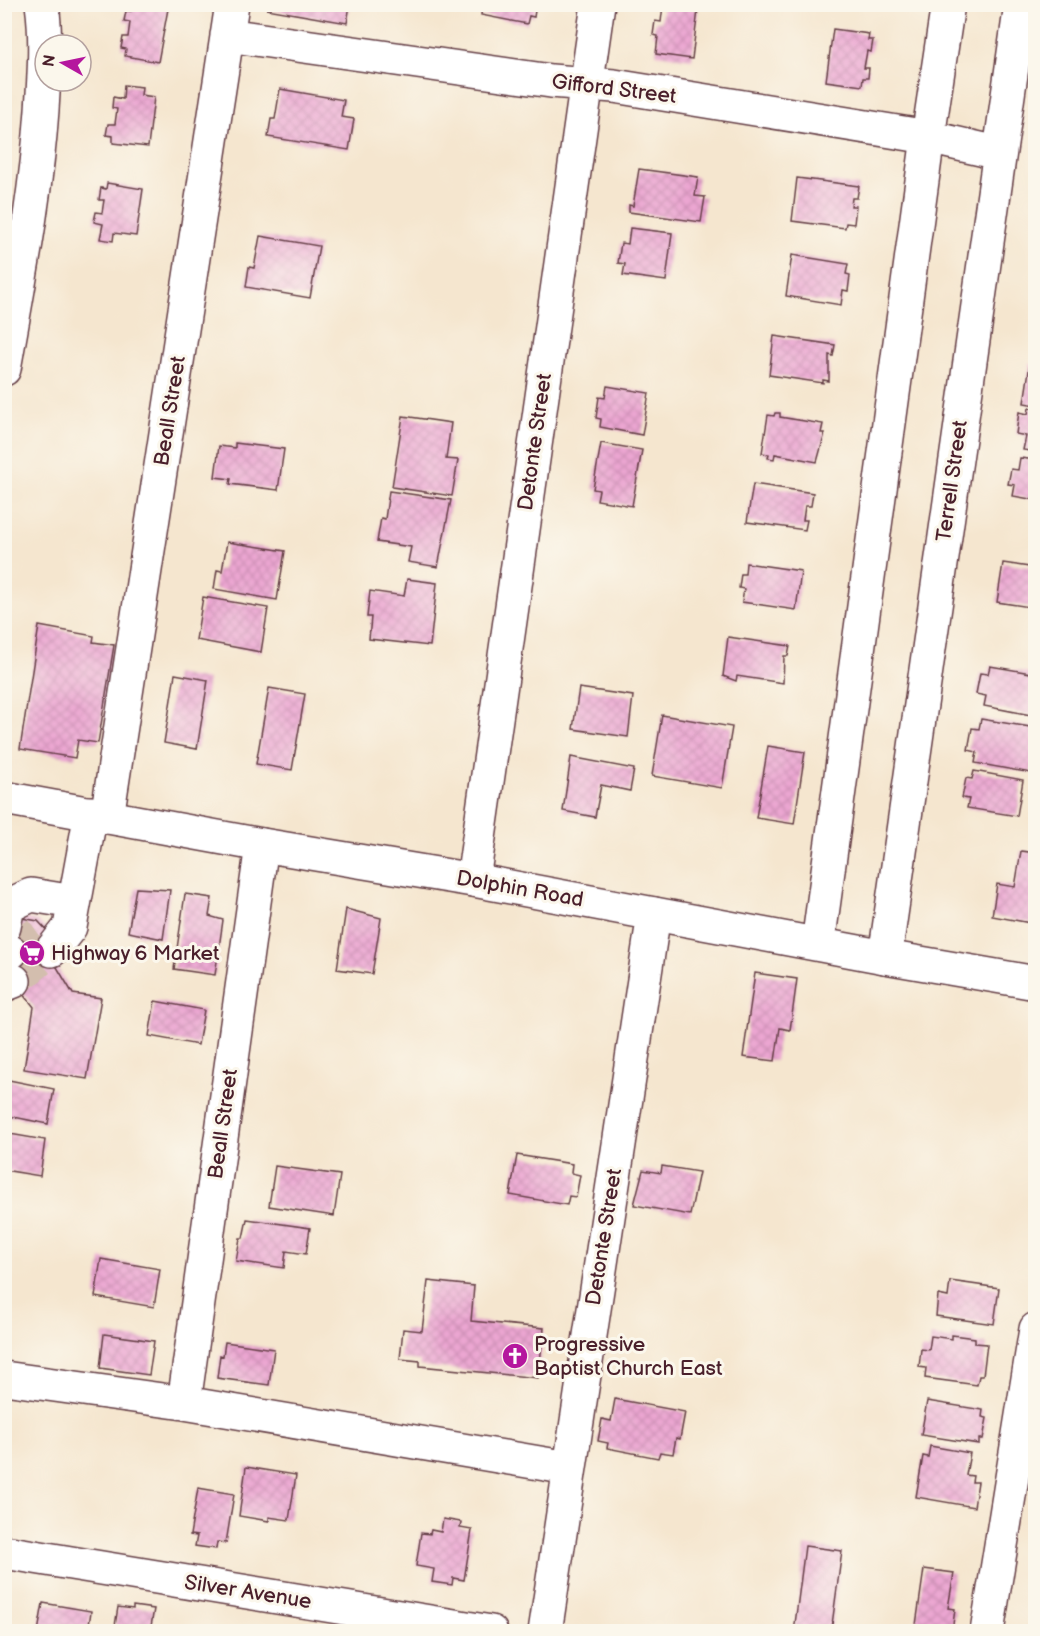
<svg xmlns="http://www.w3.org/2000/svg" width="1040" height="1636" font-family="'Balsamiq Sans',sans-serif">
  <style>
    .building { fill: url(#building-cross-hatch) }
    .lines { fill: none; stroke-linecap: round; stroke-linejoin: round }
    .minor-tunnel { stroke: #d3beae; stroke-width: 33; stroke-dasharray: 33 16; stroke-linecap: butt }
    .minor-casing { stroke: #643d44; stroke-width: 36 }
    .major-casing { stroke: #643d44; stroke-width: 36 }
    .minor { stroke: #fff; stroke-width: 33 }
    .major { stroke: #fff; stroke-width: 33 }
    .labels { text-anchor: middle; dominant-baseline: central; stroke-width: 6; stroke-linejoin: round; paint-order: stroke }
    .street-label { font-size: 21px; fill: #4a1f2b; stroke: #fbf7ec }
    .poi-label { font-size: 21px; fill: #4a1f2b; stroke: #fbf7ec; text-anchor: start }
  </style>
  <defs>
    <pattern id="building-cross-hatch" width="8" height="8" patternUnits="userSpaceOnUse" patternTransform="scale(1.5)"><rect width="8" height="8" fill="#eba6d1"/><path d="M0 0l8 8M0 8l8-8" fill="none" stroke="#cb8eb4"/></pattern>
  </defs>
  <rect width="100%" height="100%" fill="#fbf7ec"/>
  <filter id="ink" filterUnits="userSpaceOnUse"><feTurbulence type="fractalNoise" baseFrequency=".0167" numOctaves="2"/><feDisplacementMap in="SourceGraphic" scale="12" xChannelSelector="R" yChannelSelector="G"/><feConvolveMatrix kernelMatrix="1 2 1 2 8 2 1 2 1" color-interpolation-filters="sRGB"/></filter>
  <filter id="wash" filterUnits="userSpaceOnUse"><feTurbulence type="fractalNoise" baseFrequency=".008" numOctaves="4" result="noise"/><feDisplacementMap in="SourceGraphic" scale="24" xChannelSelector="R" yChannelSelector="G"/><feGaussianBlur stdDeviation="1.35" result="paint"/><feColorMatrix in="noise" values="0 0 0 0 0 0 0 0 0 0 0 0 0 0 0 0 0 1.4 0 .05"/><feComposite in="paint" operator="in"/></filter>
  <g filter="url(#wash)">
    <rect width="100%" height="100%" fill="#f5e6cf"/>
    <g id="blocks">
      <!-- building -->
      <path class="building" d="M133 4 168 9 158 62 125 56 126 49 121 48 123 37H128L130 22 124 21 126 11H131Z
        M482 4H536L534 17 529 16 527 24 481 15Z
        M267 5H350L347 23 267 9Z
        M663 5 698 10 692 59 656 54 658 36 653 35 655 21 661 22Z
        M833 29 869 34 868 40H873L871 52 867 51 864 68H869L868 78H863L862 86 826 81Z
        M124 85 142 87 141 95 154 97 148 147 113 143V136L106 135 108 124H115L117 109 112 108 113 97 123 99Z
        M280 89 344 100 341 117 354 119 349 150 268 137 271 119H275Z
        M639 169 698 177 695 196 705 197 701 222 629 212V205L633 206Z
        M797 178 859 186 857 198H852L851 206H856L854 224 846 223 845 228 792 221Z
        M107 183 143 189 136 236 114 233 113 241 100 239 103 224 94 222 96 212 102 213 104 200H99L101 188 106 189Z
        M630 228 672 233 666 281 623 275 625 264 618 263 621 243 628 244Z
        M260 236 319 246 310 298 246 287 249 267 254 268Z
        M792 255 848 264 846 274 850 275 848 291 843 290 841 305 786 296Z
        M774 336 835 345 833 356 829 355V381L823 380V383L769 375Z
        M1030 364 1036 365V405L1024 403Z
        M607 386 649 393 642 435 600 427 601 419 596 418 599 397 605 398Z
        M1029 408 1036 409V452L1023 450 1026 436 1016 434 1019 412 1028 414Z
        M775 413H780V417L823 424 821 433H825L817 462 775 454 774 459 768 458 769 454 762 453 768 415 774 416Z
        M403 416 451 423 446 459 458 460 452 496 392 487Z
        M235 443 284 449 278 490 230 484 231 479 215 477 219 446 235 448Z
        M601 443 642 450 632 506 597 500 599 490 593 489Z
        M1020 458 1036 460V500L1013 496 1015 485 1008 484 1011 469 1018 470Z
        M753 484 813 493 811 506H805L803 520H807L805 530 747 522Z
        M389 491 451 500 438 567 408 562 411 547 377 542 381 518 385 519Z
        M227 542 285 551 277 600 214 589 217 570 222 571Z
        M746 563 801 571 796 610 742 602 744 589 739 588 741 574H745Z
        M1003 563 1036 568V608L997 602Z
        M407 579 437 583 430 646 369 639 371 617H367L370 591 404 596Z
        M203 597 268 608 261 652 196 640Z
        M39 626 94 636 93 642 114 645 98 743 78 740 75 758 20 749Z
        M728 637 790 646 788 656H784L783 683 737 676 736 681 723 676Z
        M990 666 1036 674V716L984 706 986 696 976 694 980 673 988 674Z
        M175 674 208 680 197 749 164 743Z
        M269 688 305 694 292 770 256 764Z
        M579 688 633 696 628 737 573 729Z
        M662 715 732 727 722 788 652 776Z
        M981 719 1036 728V749L1031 773 975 763 977 752 968 750 972 728 979 729Z
        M768 746 805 752 794 824 756 818Z
        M571 757 634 769 630 791 601 785 595 817 563 811Z
        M974 771 1023 780 1017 816 967 808 969 799 962 798 966 778 972 779Z
        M1021 851 1036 853V924L992 916 997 884 1015 887Z
        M136 888 170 890 163 939 128 932Z
        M185 894 212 898 209 916 223 920 215 975 174 969Z
        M346 909 381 918 372 974 337 969Z
        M16 917 38 921 54 938 51 957 73 994 101 998 87 1079 24 1069 34 1007 8 974Z
        M755 973 797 979 790 1030 780 1028 775 1061 743 1057Z
        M155 1001 204 1010 198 1045 149 1036Z
        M4 1079 54 1089 48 1124 4 1115Z
        M4 1133 45 1140 40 1176 4 1170Z
        M517 1155 572 1164 571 1173 580 1175 576 1197 569 1196 567 1205 510 1195Z
        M275 1166 340 1175 334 1216 269 1206Z
        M662 1166 699 1172 690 1215 634 1205 643 1170 661 1173Z
        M247 1219 310 1228 306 1254 286 1251 284 1268 236 1261 240 1238H243Z
        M101 1259 160 1269 154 1307 95 1297Z
        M428 1281 474 1286 471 1321 544 1328 538 1378 420 1366V1361L400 1359 403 1329 422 1331Z
        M950 1281 999 1288 994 1324 936 1316 938 1295 948 1297Z
        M104 1334 154 1341 149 1375 100 1368Z
        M952 1335 975 1338V1343L987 1344 983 1376H979L977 1385 925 1378 926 1368 919 1367 921 1349 929 1350 931 1336 952 1339Z
        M225 1342 274 1349 269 1385 217 1378 220 1355 223 1356Z
        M615 1399 685 1412 680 1439 676 1438 673 1454 660 1452 658 1458 607 1448 608 1443 598 1441 602 1419 611 1421Z
        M927 1401 983 1410 982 1417 987 1418 983 1439H979V1444L921 1435Z
        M930 1446 970 1453 966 1475 973 1476 972 1482H978L974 1507 916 1497 923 1456 928 1457Z
        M246 1467 296 1475 289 1520 269 1517V1521L239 1516Z
        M198 1488 234 1494 226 1543 217 1542 216 1549 195 1546 197 1536 190 1535Z
        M443 1519 461 1522 460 1528 472 1530 464 1580 453 1578 452 1585 432 1582 434 1569 416 1566 421 1533 430 1534 431 1530 441 1532Z
        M805 1546 842 1551 831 1632H794Z
        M924 1569 954 1573 948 1608 955 1609 952 1632H915Z
        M43 1603 91 1611 88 1632H38Z
        M133 1606 154 1609 150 1632H114L118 1607 133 1609Z"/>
    </g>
  </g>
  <g filter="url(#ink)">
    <use href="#blocks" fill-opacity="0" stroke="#643d44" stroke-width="1.5"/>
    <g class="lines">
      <!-- minor-tunnel -->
      <path class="minor-tunnel" d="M11 952 45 928
        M14 981 52 950"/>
      <!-- minor casing -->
      <g class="minor-casing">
        <path id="minor" d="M227 35 551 81 614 86 928 137 998 153
          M107 817 232 4
          M473 880 598 4
          M4 927 8 906 31 895 74 902
          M818 944 928 137 948 4
          M52 950 70 927 91 813
          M4 956 11 952
          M885 957 1021 4
          M4 985 14 981
          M4 1378 184 1403 569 1468
          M184 1403 262 845
          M4 1552 491 1632
          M545 1632 654 914
          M987 1632 1036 1329"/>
      </g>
      <!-- major casing -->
      <g class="major-casing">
        <path id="major" d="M4 369C19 283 36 197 42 110 44 76 47 39 42 4
          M4 798 262 845 473 880 885 957 1036 983"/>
      </g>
      <!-- minor -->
      <use href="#minor" class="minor"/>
      <!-- major -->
      <use href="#major" class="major"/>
    </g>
  </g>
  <!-- icons -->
  <defs>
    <g id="supermarket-disc" transform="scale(1.35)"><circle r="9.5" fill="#b5179e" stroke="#fbf7ec"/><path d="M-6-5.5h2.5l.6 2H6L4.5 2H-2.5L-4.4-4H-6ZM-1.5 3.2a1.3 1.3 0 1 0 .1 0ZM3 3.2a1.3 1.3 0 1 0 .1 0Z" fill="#fff"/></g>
    <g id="church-disc" transform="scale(1.35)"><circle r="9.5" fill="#b5179e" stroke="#fbf7ec"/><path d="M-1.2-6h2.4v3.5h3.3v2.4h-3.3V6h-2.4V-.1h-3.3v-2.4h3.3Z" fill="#fff"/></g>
  </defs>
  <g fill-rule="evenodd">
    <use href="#supermarket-disc" x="32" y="953"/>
    <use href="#church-disc" x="515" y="1356"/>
  </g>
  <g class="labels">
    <!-- street labels -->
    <g class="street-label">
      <text transform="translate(614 89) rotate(7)">Gifford Street</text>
      <text transform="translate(170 411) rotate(-81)">Beall Street</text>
      <text transform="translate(535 442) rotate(-82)">Detonte Street</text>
      <text transform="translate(952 481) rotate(-82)">Terrell Street</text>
      <text transform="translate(520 889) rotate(10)">Dolphin Road</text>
      <text transform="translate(223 1124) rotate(-82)">Beall Street</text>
      <text transform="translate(604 1237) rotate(-81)">Detonte Street</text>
      <text transform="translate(248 1592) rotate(9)">Silver Avenue</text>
    </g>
    <!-- poi labels -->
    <g class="poi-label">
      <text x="51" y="953">Highway 6 Market</text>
      <text x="534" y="1344">Progressive<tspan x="534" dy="24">Baptist Church East</tspan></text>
    </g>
  </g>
  <!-- margin -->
  <rect width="1040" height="1636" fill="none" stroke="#fbf7ec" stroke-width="24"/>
  <!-- north arrow -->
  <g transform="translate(63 63) rotate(279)"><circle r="28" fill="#fbf7ec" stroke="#b4a19f" stroke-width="1.5"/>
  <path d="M0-4.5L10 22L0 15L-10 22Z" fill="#b5179e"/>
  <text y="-9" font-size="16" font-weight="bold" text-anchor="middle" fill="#4a1f2b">N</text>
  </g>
</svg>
